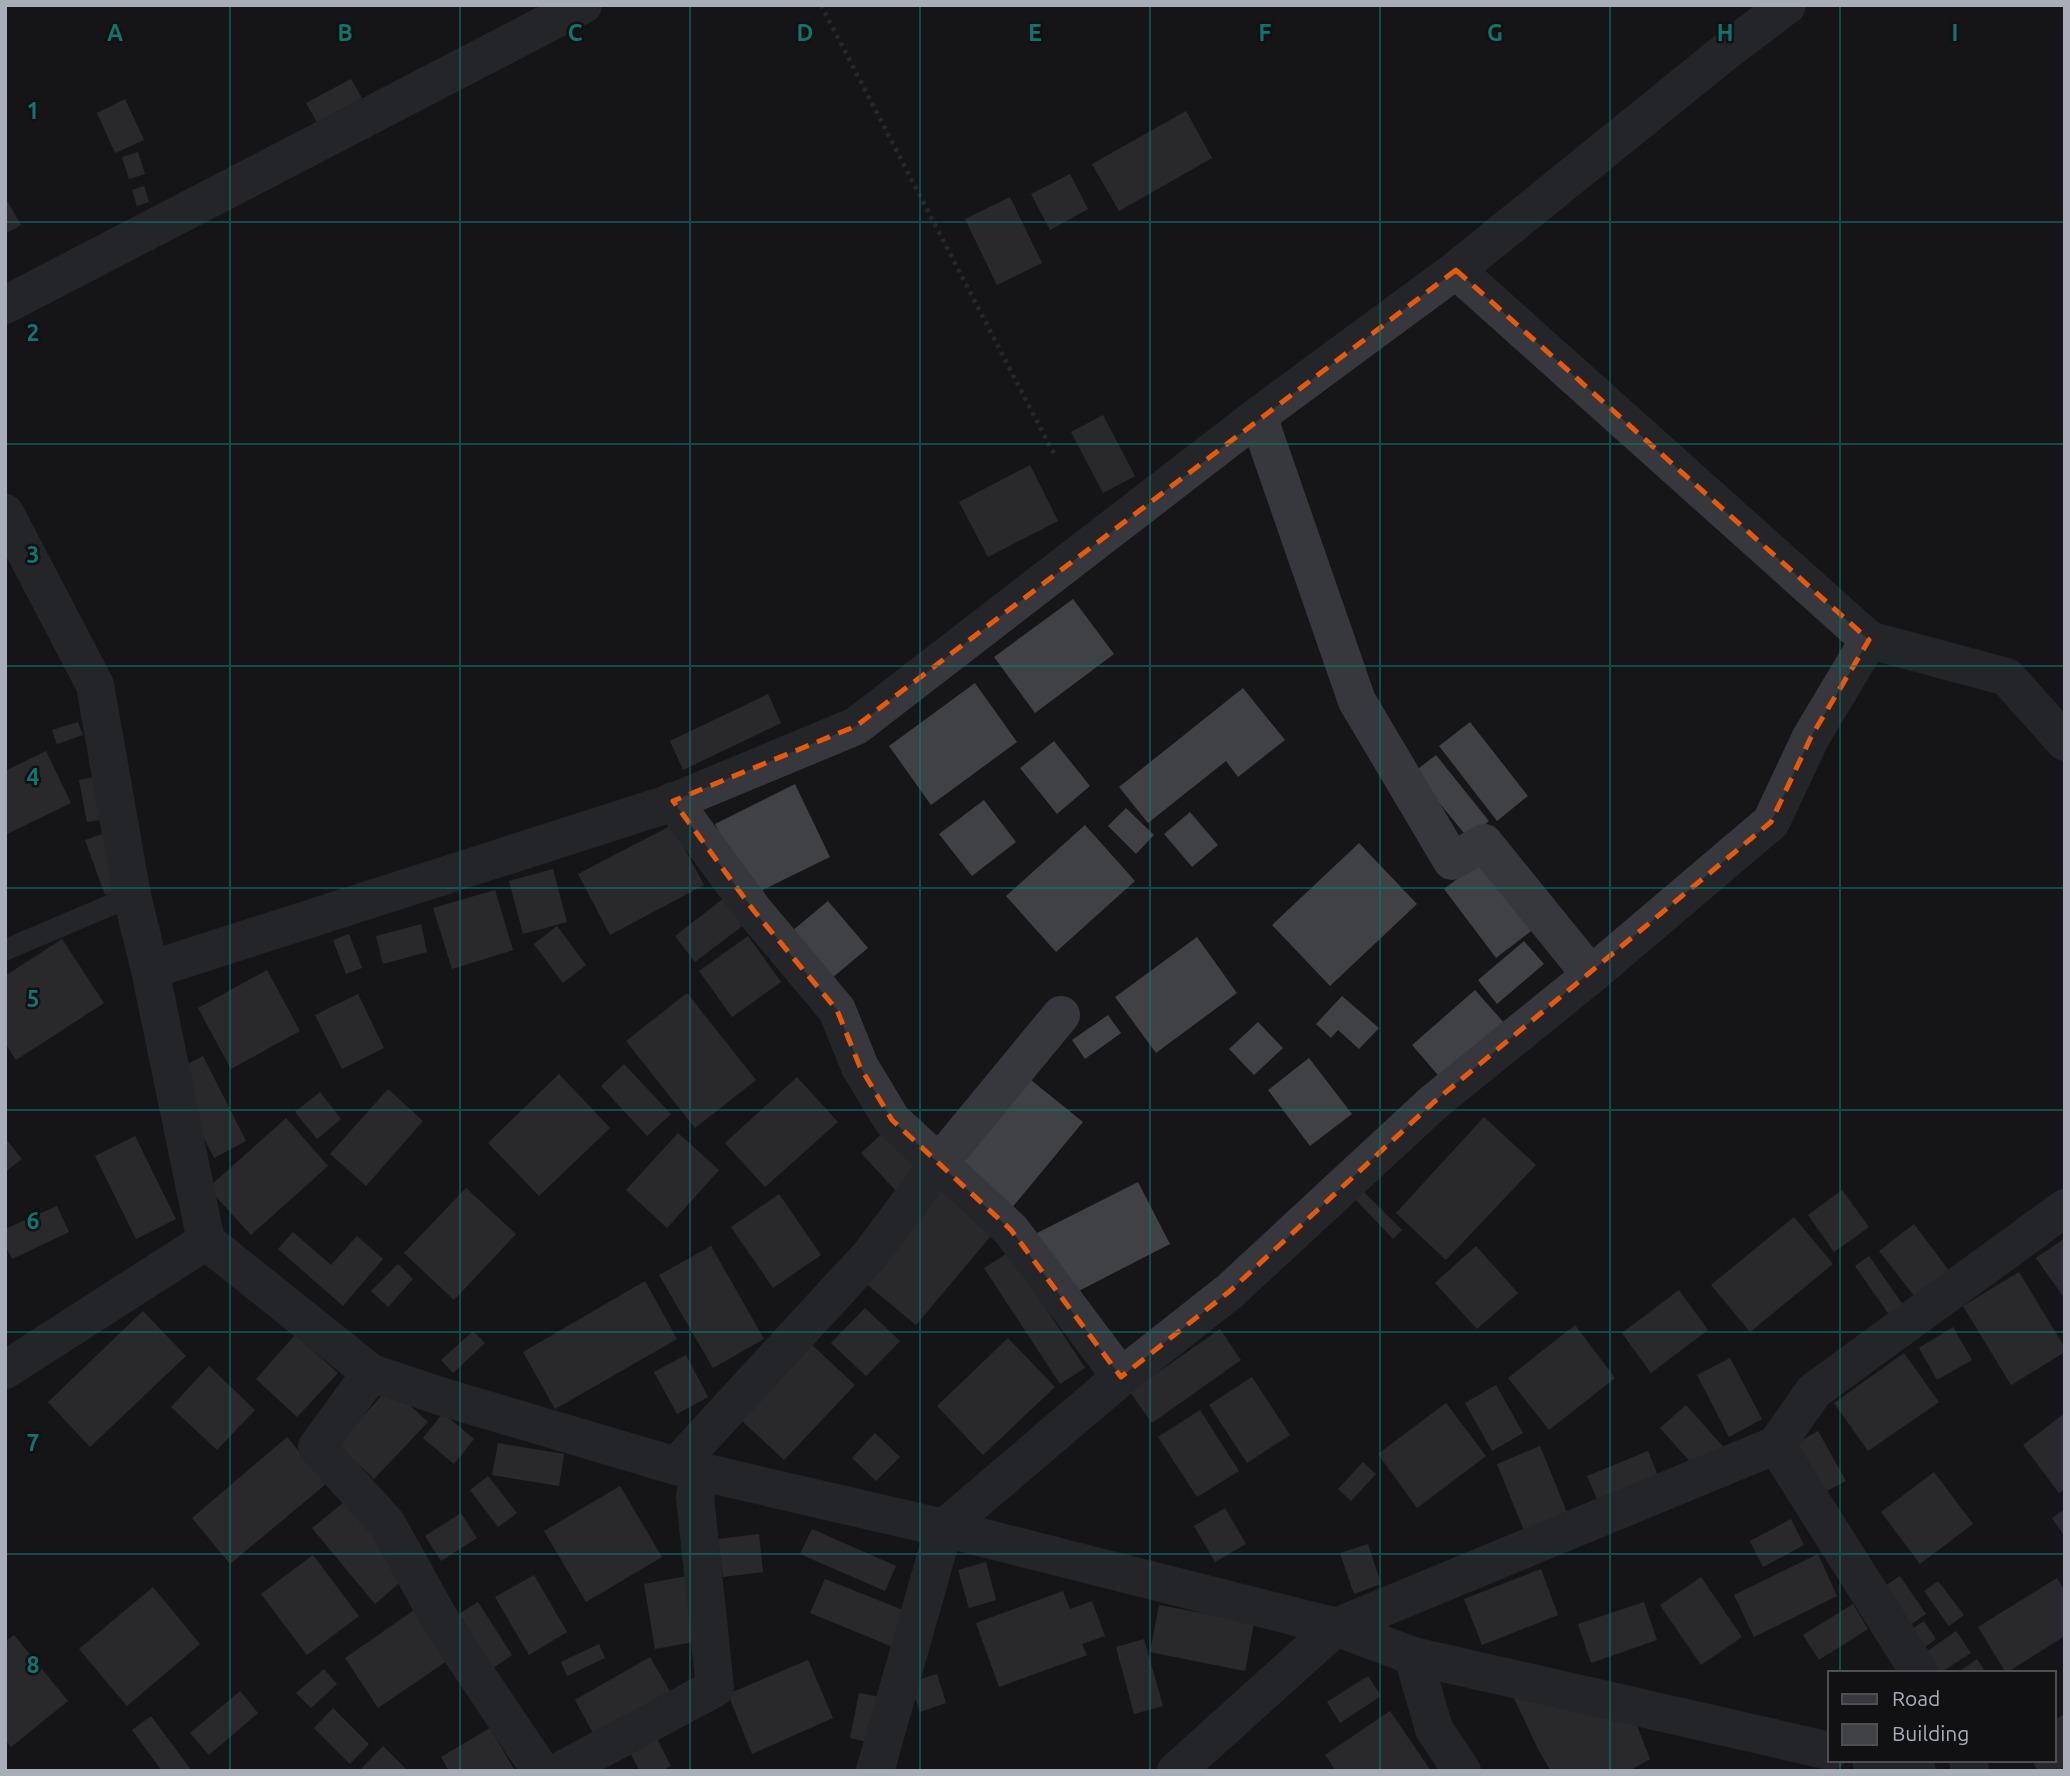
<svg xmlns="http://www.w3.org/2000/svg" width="2070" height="1776" font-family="Ubuntu,sans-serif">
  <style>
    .building { fill: #404145 }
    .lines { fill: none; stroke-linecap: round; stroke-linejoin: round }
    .path { stroke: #3d3f44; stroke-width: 4.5; stroke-dasharray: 3.5 5; stroke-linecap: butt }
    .lane { stroke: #37383d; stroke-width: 21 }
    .street { stroke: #37383d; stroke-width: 38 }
    .marked { fill: none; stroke: #e8590c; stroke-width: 5; stroke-dasharray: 14 9; stroke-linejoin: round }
    .grid { fill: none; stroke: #0f766e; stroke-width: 2; stroke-opacity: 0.55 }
    .grid-label { font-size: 23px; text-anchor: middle; font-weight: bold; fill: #0f766e; stroke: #111113; stroke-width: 5; stroke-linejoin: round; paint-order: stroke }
  </style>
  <rect width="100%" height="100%" fill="#161618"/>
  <!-- building -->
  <path class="building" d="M351 79 362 98 317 122 306 103Z
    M125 99 144 140 115 153 97 113Z
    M1186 111 1212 158 1119 211 1092 164Z
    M138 152 145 174 129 179 122 157Z
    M1070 174 1088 209 1050 230 1031 194Z
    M144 186 149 202 137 206 132 190Z
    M5 197 21 225 5 234Z
    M1010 197 1042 263 997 285 965 219Z
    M1103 415 1135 476 1103 493 1071 432Z
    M1030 465 1058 521 988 557 959 502Z
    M1073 599 1114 654 1035 713 994 657Z
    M975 683 1017 742 931 805 889 746Z
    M1243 688 1285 740 1238 777 1226 761 1148 823 1119 787Z
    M768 694 781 723 683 770 670 741Z
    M78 722 83 735 57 744 52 730Z
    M1470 722 1528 796 1497 821 1439 746Z
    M1054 741 1090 786 1057 814 1020 768Z
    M46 751 71 803 5 835V771Z
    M1436 755 1489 821 1468 838 1414 772Z
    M101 776 109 819 87 822 79 780Z
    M795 784 830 857 750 896 715 824Z
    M984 800 1016 842 972 876 939 834Z
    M1126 808 1154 835 1136 854 1108 826Z
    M1190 812 1218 845 1192 867 1164 834Z
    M672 825 704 885 610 935 578 874Z
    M1085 825 1135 881 1056 952 1006 896Z
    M106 833 126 888 105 895 85 840Z
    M1359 843 1417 904 1330 986 1272 925Z
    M1483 859 1535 928 1496 958 1444 889Z
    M553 869 567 922 523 934 509 881Z
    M495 890 513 950 452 969 433 908Z
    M728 895 749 921 695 962 675 936Z
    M828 901 868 948 826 983 786 936Z
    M421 924 427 952 383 964 376 936Z
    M557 926 586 965 563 983 534 944Z
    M349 934 362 968 346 974 333 940Z
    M748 936 781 982 732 1017 699 971Z
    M1197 937 1237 993 1156 1053 1115 997Z
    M62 939 104 1003 16 1060 5 1043V976Z
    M1524 941 1544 964 1497 1004 1478 980Z
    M267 970 300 1031 231 1069 198 1008Z
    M1475 990 1506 1025 1443 1081 1412 1045Z
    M687 993 756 1080 695 1128 626 1041Z
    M358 994 384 1048 342 1069 315 1015Z
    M1342 996 1379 1028 1359 1049 1338 1030 1331 1038 1316 1024Z
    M1108 1015 1121 1033 1085 1059 1072 1040Z
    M1258 1022 1283 1048 1254 1075 1229 1049Z
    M203 1056 246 1141 214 1158 171 1073Z
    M1309 1058 1352 1114 1310 1146 1268 1090Z
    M624 1064 671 1114 647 1136 601 1086Z
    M559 1074 610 1128 539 1196 488 1143Z
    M797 1077 838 1122 765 1187 725 1143Z
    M1031 1080 1083 1122 1006 1215 955 1172Z
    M388 1089 423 1121 366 1186 330 1154Z
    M320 1092 341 1119 317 1139 295 1112Z
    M1484 1117 1536 1165 1446 1260 1396 1213Z
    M286 1118 328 1166 251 1235 208 1188Z
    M887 1129 922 1169 897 1192 861 1153Z
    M678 1133 719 1170 667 1228 626 1190Z
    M135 1136 176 1219 136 1239 95 1156Z
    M5 1138 22 1159 5 1172Z
    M1138 1182 1170 1244 1069 1296 1037 1233Z
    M466 1188 516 1234 454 1300 404 1253Z
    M943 1188 995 1231 916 1325 864 1282Z
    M1842 1190 1869 1227 1834 1252 1808 1215Z
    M1363 1191 1402 1230 1393 1239 1355 1199Z
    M779 1194 821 1255 773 1288 731 1227Z
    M57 1206 69 1232 12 1259 5 1244V1229Z
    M1794 1217 1833 1264 1750 1332 1711 1285Z
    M1914 1224 1953 1276 1919 1302 1879 1251Z
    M293 1232 331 1265 357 1236 383 1259 343 1306 278 1249Z
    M2065 1238V1299L2036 1258Z
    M711 1246 764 1339 713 1368 659 1275Z
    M1476 1246 1518 1293 1477 1329 1435 1283Z
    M1009 1252 1085 1368 1060 1384 984 1268Z
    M1869 1256 1904 1306 1890 1316 1855 1266Z
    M398 1264 413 1279 388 1307 371 1291Z
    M2019 1272 2065 1348V1352L2011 1385 1963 1306Z
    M645 1281 677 1339 555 1409 523 1352Z
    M1679 1290 1708 1330 1651 1373 1622 1333Z
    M865 1308 900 1341 866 1376 831 1343Z
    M143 1311 186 1356 90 1447 48 1402Z
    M1575 1325 1615 1378 1549 1430 1508 1378Z
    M1953 1327 1972 1360 1937 1380 1919 1348Z
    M1220 1329 1241 1360 1152 1423 1130 1392Z
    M473 1331 485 1343 453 1373 441 1360Z
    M295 1335 338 1373 297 1417 256 1379Z
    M1008 1338 1055 1387 983 1455 937 1406Z
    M811 1344 855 1385 784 1460 740 1419Z
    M1904 1353 1939 1402 1868 1451 1834 1403Z
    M686 1355 708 1397 677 1414 654 1372Z
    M1730 1358 1762 1419 1729 1437 1697 1375Z
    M209 1366 255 1410 217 1450 171 1407Z
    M1252 1377 1290 1435 1247 1463 1209 1405Z
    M1496 1385 1523 1433 1492 1451 1465 1403Z
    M390 1387 428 1422 374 1479 337 1444Z
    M1446 1403 1486 1456 1417 1508 1378 1454Z
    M1686 1405 1727 1451 1701 1474 1660 1428Z
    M1200 1410 1239 1471 1197 1497 1158 1437Z
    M443 1413 474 1439 454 1464 423 1438Z
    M2065 1413V1489L2059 1493 2023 1445Z
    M1818 1431 1846 1481 1819 1495 1792 1446Z
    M875 1433 900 1457 876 1481 852 1458Z
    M287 1437 326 1484 230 1564 192 1518Z
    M498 1443 564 1454 559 1486 492 1475Z
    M1540 1446 1568 1515 1525 1533 1497 1464Z
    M1648 1451 1660 1481 1600 1506 1587 1476Z
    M1363 1462 1376 1474 1351 1501 1338 1489Z
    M1934 1472 1973 1524 1920 1564 1881 1512Z
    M488 1476 517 1513 498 1527 470 1490Z
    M620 1486 662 1557 586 1602 544 1531Z
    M349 1498 411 1573 375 1604 312 1528Z
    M1225 1508 1246 1544 1215 1562 1194 1526Z
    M2065 1509V1537L2052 1518Z
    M461 1513 477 1538 441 1561 425 1536Z
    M1791 1519 1804 1545 1763 1567 1750 1541Z
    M812 1529 896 1566 885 1591 800 1554Z
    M759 1534 763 1572 723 1577 718 1539Z
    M1368 1544 1381 1584 1354 1594 1340 1553Z
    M1818 1554 1837 1596 1754 1637 1734 1595Z
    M313 1555 359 1616 307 1655 261 1594Z
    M986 1562 996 1600 969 1608 958 1570Z
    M1541 1569 1558 1615 1482 1645 1464 1599Z
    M534 1575 567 1632 529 1655 495 1597Z
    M687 1576 699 1641 655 1649 644 1584Z
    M1900 1576 1926 1614 1906 1628 1879 1590Z
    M1701 1577 1742 1637 1701 1665 1660 1605Z
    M2057 1578 2065 1591V1636L2006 1673 1978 1627Z
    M825 1579 908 1612 893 1647 810 1613Z
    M1938 1581 1964 1615 1949 1626 1924 1591Z
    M153 1587 200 1644 127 1706 79 1649Z
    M1063 1591 1070 1609 1092 1601 1105 1636 1082 1644 1087 1655 999 1687 976 1623Z
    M478 1602 512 1655 493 1668 459 1614Z
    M1644 1602 1657 1640 1591 1663 1578 1624Z
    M1853 1604 1868 1629 1819 1660 1803 1635Z
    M1159 1605 1254 1623 1245 1671 1150 1652Z
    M420 1606 454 1656 378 1708 345 1658Z
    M1924 1621 1936 1639 1922 1649 1909 1631Z
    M1956 1631 1971 1653 1940 1673 1926 1652Z
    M14 1635 68 1701 11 1747 5 1740V1642Z
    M1144 1639 1163 1706 1134 1714 1116 1647Z
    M599 1644 605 1658 567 1676 561 1662Z
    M650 1657 674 1698 598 1742 575 1700Z
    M1977 1659 1986 1673H1957Z
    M808 1660 833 1718 752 1754 728 1694Z
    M324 1669 337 1684 311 1708 296 1693Z
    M937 1674 946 1703 920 1712 910 1682Z
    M1368 1676 1381 1696 1340 1723 1327 1702Z
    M240 1691 258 1713 209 1755 190 1733Z
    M859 1693 885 1698 876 1744 850 1738Z
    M1512 1694 1634 1718 1650 1759 1629 1771H1551L1539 1751Z
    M333 1708 369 1744 350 1764 314 1728Z
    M1390 1711 1431 1771H1336L1325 1755Z
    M2065 1714V1767L2059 1771H2038L2032 1760H2054V1720Z
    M151 1716 192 1771H162L132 1730Z
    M490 1728 515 1771H449L441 1757Z
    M656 1737 671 1766 661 1771H640L629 1751Z
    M383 1746 408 1771H359Z"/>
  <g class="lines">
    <!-- path -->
    <path class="path" d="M821 5 1055 456"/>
    <!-- lane -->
    <path class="lane" d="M5 950 132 896"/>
    <!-- street -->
    <path class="street" d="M1456 270 1869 640 2007 677 2065 742
      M5 305 583 5
      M1258 416 1357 701 1452 861 1484 843 1591 975
      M5 513 95 685 132 896 150 970 206 1241 371 1373 443 1397 676 1466 944 1528 1336 1627 1413 1656 1830 1751
      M673 801 754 911 837 1010 860 1067 892 1120 1011 1230 1121 1377
      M150 970 671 803 856 726 1258 416 1456 270 1725 52 1787 5
      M5 1370 206 1241
      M371 1373 317 1447 387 1524 443 1625 541 1771
      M1776 1445 1920 1673
      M676 1466 871 1254 939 1163 1061 1015
      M1413 1656 1434 1729 1462 1771
      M1871 1760 1917 1771
      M1968 1760 1970 1771
      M560 1771 715 1688 695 1497 700 1472
      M875 1771 944 1528 1121 1377 1230 1291 1434 1102 1591 975 1771 822 1811 737 1869 640
      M1176 1771 1336 1627 1776 1445 1814 1391 2065 1208"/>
  </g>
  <!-- marked area -->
  <path d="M0 0H2070V1776H0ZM1456 270 1869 640 1811 737 1771 822 1434 1102 1230 1291 1121 1377 1011 1230 892 1120 860 1067 837 1010 754 911 673 801 856 726Z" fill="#161618" fill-opacity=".55" fill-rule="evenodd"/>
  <path class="marked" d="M1456 270 1869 640 1811 737 1771 822 1434 1102 1230 1291 1121 1377 1011 1230 892 1120 860 1067 837 1010 754 911 673 801 856 726Z"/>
  <!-- grid -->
  <path class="grid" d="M230 5V1771M460 5V1771M690 5V1771M920 5V1771M1150 5V1771M1380 5V1771M1610 5V1771M1840 5V1673M5 222H2065M5 444H2065M5 666H2065M5 888H2065M5 1110H2065M5 1332H2065M5 1554H2065M1840 1760V1771"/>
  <g class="grid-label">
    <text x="115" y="41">A</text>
    <text x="345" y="41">B</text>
    <text x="575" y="41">C</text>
    <text x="805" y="41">D</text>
    <text x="1035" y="41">E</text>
    <text x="1265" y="41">F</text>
    <text x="1495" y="41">G</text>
    <text x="1725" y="41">H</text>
    <text x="1955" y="41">I</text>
    <text x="33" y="119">1</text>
    <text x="33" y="341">2</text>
    <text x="33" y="563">3</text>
    <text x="33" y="785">4</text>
    <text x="33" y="1007">5</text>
    <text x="33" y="1229">6</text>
    <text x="33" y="1451">7</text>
    <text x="33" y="1673">8</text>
  </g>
  <!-- border -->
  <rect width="2070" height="1776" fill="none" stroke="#a8adb8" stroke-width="14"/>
  <!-- legend -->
  <rect x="1828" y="1671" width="228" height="91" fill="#111113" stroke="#4d4f55" stroke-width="2"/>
  <rect x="1842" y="1694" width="35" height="10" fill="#37383d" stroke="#4d4f55" stroke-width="2"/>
  <text x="1892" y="1706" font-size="21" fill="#a8adb8">Road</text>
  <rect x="1842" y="1724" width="35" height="21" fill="#404145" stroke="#4d4f55" stroke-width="2"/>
  <text x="1892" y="1741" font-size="21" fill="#a8adb8">Building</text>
</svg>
